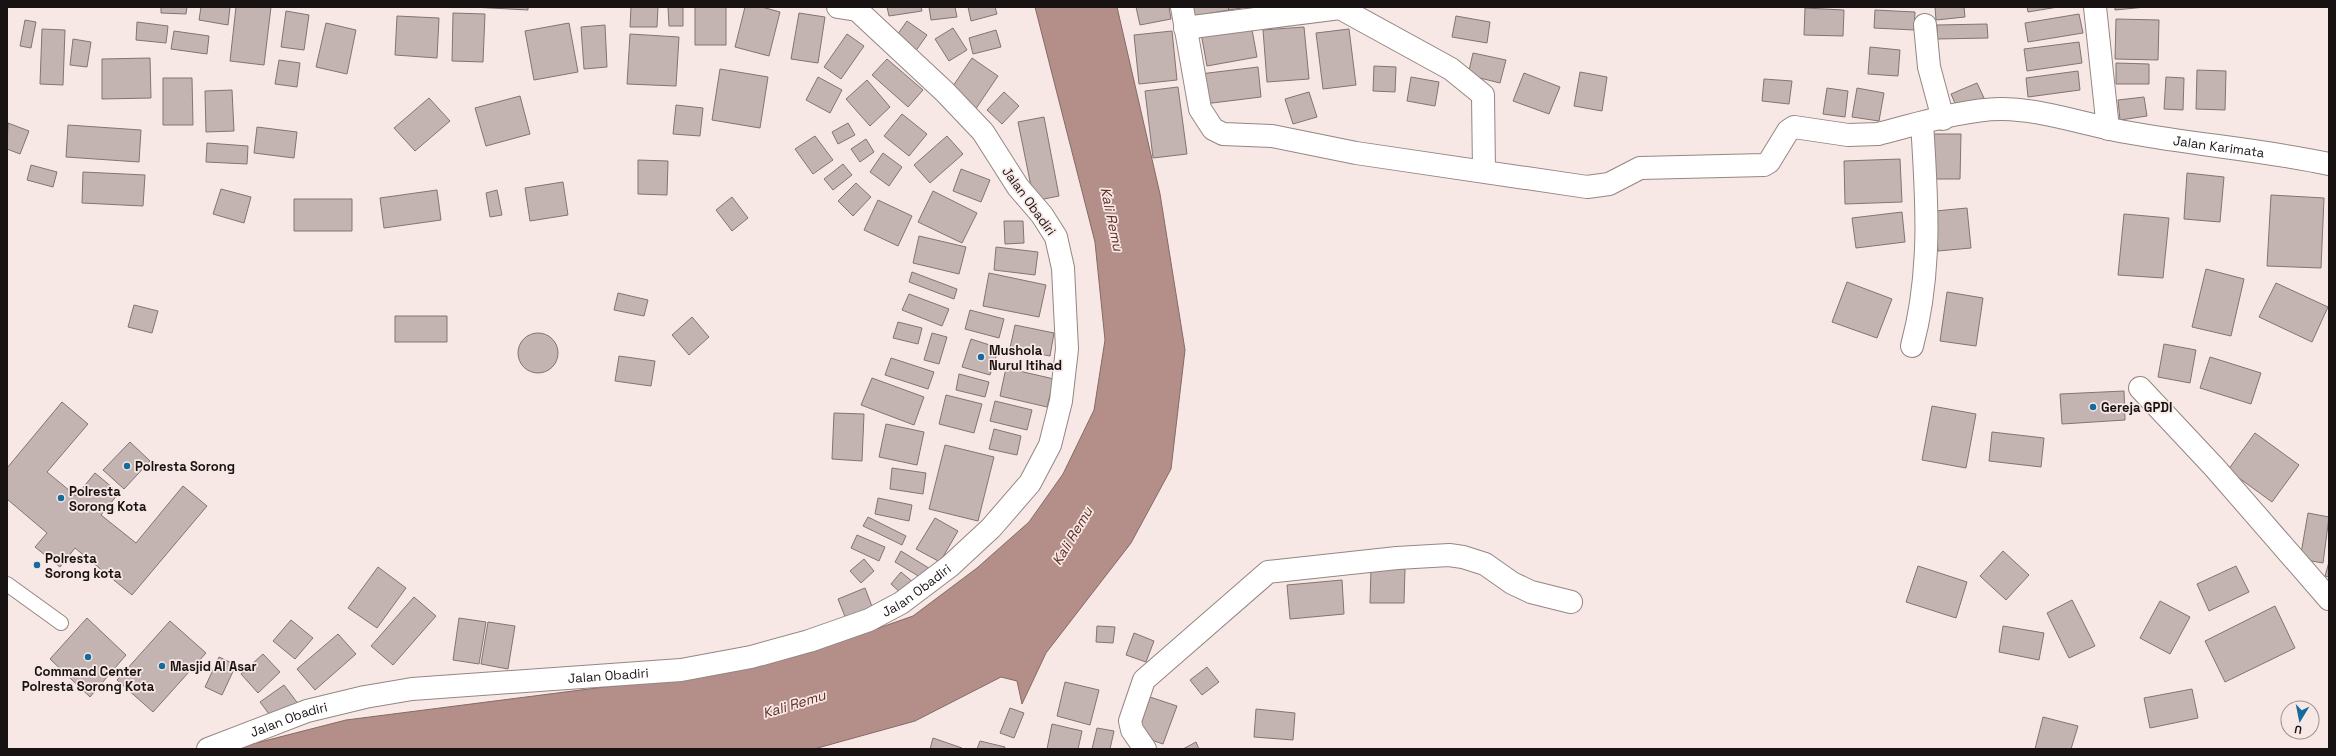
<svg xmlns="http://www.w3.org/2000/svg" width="2336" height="756" font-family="'Space Grotesk',sans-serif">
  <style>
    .water { fill: #b48f89; stroke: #856a65 }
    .building { fill: #c3b4b1; stroke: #827472 }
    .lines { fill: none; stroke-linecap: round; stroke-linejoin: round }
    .lane-casing { stroke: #948683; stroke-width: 16 }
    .street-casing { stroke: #948683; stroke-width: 24 }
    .lane { stroke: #fff; stroke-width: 14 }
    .street { stroke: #fff; stroke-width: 22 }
    .poi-dot { fill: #146c9c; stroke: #f8e8e5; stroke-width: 1.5 }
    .labels { text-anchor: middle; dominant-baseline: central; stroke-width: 3.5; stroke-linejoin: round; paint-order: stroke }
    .street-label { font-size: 13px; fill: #181312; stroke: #f8e8e5 }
    .poi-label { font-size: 13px; font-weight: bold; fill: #181312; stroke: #f8e8e5; text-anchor: start }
    .water-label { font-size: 14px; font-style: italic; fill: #602d26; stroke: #f8e8e5 }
  </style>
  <rect width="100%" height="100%" fill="#f8e8e5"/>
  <!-- water -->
  <path class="water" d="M1035 7H1117L1160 194 1185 350 1171 469 1131 543 1046 653 1022 704 1017 681 1001 677 915 721 814 749H233L346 720 675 678 833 644 913 616 977 568 1029 522 1063 474 1094 410 1105 340 1095 242Z"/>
  <!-- building -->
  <path class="building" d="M161 7H187L186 14 161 13Z
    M201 7H230L228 25 199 20Z
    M236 7H271L264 65 230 61Z
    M472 7H528V10Z
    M631 7H658L657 27H630Z
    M668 7H683V26H669Z
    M695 7H726V45H695Z
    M745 7H762L780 12 769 56 735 47Z
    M887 7H921L922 11 889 16Z
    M929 7H955L957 17 931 20Z
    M968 7H995L997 14 971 21Z
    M1136 7H1169L1171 19 1140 25Z
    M1193 7H1228L1229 10 1194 16Z
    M1228 7H1248L1229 10Z
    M1935 7H1964L1965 17 1936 20Z
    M2027 7H2058L2028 12Z
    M2115 7H2146L2115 10Z
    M1805 8 1844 10 1843 36 1804 35Z
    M1875 10 1915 12 1914 30 1874 28Z
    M286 11 309 15 304 50 281 47Z
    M453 13 485 14 483 62 452 61Z
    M799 13 825 17 818 63 791 59Z
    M2079 14 2083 33 2028 42 2025 23Z
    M397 16 439 18 437 58 395 55Z
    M1456 16 1490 22 1487 43 1452 37Z
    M2116 19 2159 20 2158 60 2115 59Z
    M25 20 36 22 31 48 20 46Z
    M907 21 927 35 915 52 895 38Z
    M137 22 168 26 166 43 136 40Z
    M326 23 356 30 347 74 316 67Z
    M569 23 578 72 534 80 525 31Z
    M1251 24 1257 57 1207 66 1201 33Z
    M1987 24 1988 38 1937 39V25Z
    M605 25 607 67 584 69 581 27Z
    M1304 27 1309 79 1267 82 1263 30Z
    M953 28 967 50 949 61 935 39Z
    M42 29 65 30 63 85 40 84Z
    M1349 29 1356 85 1323 89 1316 33Z
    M996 30 1001 47 973 54 969 38Z
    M174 31 209 36 207 54 171 49Z
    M1172 31 1177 80 1139 84 1134 35Z
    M630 34 679 37 676 86 627 84Z
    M847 34 864 46 841 79 824 67Z
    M73 39 91 42 87 67 70 65Z
    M2079 42 2082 63 2027 71 2024 49Z
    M1870 47 1900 50 1898 76 1868 74Z
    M1473 53 1506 60 1500 83 1468 75Z
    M150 58 151 98 102 99V59Z
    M972 58 998 76 975 110 949 92Z
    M887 59 923 90 908 107 872 75Z
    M279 60 300 63 297 87 275 84Z
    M2116 63 2149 64V84H2116Z
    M1374 66 1396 67 1395 92 1373 91Z
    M1258 67 1261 97 1204 104 1200 74Z
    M720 69 768 77 760 128 712 120Z
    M2197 70 2226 71 2225 110 2196 109Z
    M2078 71 2080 90 2028 97 2026 78Z
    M1580 72 1607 77 1602 111 1574 106Z
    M1524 73 1560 87 1549 114 1513 101Z
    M818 77 842 90 830 113 806 100Z
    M1411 77 1439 82 1435 106 1407 101Z
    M2166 77 2184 78 2183 110 2164 109Z
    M163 78H192L193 125H163Z
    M1764 79 1792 81 1789 104 1762 101Z
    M867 80 890 107 870 126 846 99Z
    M1977 83 1984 98 1958 110 1951 94Z
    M1178 87 1187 154 1153 158 1145 91Z
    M1827 88 1848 91 1845 117 1823 114Z
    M1857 88 1884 93 1879 121 1852 117Z
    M232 90 234 131 206 132 205 91Z
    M1004 92 1019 106 1002 124 987 110Z
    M1309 92 1317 117 1293 124 1285 99Z
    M520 96 530 134 486 146 475 108Z
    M2144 97 2147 116 2120 120 2118 100Z
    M429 98 450 121 415 151 394 128Z
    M676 105 703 108 700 136 673 134Z
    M902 114 927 134 909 156 884 136Z
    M1044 117 1059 196 1034 201 1018 122Z
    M8 123 29 131 20 154 7 149Z
    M848 123 855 135 838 144 832 132Z
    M68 125 141 130 139 162 66 157Z
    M257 127 297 132 294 158 254 153Z
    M1931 134H1961L1960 179H1931Z
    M815 136 833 160 813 174 795 149Z
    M947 136 963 154 930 183 914 165Z
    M866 139 874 152 860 162 851 149Z
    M207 143 248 146 247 164 206 162Z
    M883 153 902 167 889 186 870 172Z
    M1900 159 1902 202 1845 204 1844 161Z
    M638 160 668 161 667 195 638 194Z
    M843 164 852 175 833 190 824 179Z
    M31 165 57 172 53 187 27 180Z
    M961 169 990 180 981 202 953 191Z
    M83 172 145 175 143 206 82 203Z
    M2187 173 2224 177 2220 222 2184 219Z
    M563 182 568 215 530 221 525 188Z
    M856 183 871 197 853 216 838 201Z
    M221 189 251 197 244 223 213 214Z
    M437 190 441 220 384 228 380 198Z
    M497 190 502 215 490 217 486 193Z
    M933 191 977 213 962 243 918 222Z
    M2271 195 2324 198 2321 268 2267 266Z
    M732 197 748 218 732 231 716 210Z
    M294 199H352V231H294Z
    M878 200 912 216 898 246 864 230Z
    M1967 208 1971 248 1938 251 1935 211Z
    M1902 212 1905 242 1856 248 1852 218Z
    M2124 214 2169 218 2163 278 2118 275Z
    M1004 221H1023L1024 243 1005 244Z
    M919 236 966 247 959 274 913 263Z
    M996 247 1038 252 1035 275 994 270Z
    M2206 269 2244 279 2231 336 2192 327Z
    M912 272 957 289 954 299 909 282Z
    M989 273 1046 285 1039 317 983 306Z
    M1847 282 1892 299 1877 338 1832 322Z
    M2276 283 2328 307 2312 342 2259 317Z
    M1947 292 1983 298 1976 346 1940 341Z
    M618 293 648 300 644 316 614 310Z
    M909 294 949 309 942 326 902 310Z
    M134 305 158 311 152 333 128 327Z
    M970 310 1004 319 999 338 965 329Z
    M395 316H447V342H395Z
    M692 317 709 337 689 355 672 335Z
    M898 322 922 328 918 344 893 338Z
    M1015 325 1054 333 1050 356 1010 348Z
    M518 353a20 20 0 1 1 40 0a20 20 0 1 1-40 0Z
    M932 333 947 337 939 364 924 360Z
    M971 339 999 348 990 375 962 367Z
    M2164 344 2196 350 2190 383 2158 377Z
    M619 356 655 361 651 386 615 381Z
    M2210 357 2261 373 2251 404 2200 388Z
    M891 358 934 372 928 389 885 375Z
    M1006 368 1054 379 1047 407 1000 396Z
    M959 374 989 382 985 397 956 390Z
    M872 378 924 397 914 425 861 405Z
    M2124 391 2125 420 2062 424 2060 394Z
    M946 395 982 404 974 433 939 424Z
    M995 401 1032 410 1027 430 990 421Z
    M62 402 88 424 47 472 76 496 95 473 119 493 101 515 136 543 183 486 207 506 132 595 75 548 60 567 35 547 47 533 7 499V468Z
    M1932 406 1976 414 1966 468 1922 460Z
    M834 413 864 414 862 461 832 459Z
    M886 424 924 432 917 465 879 457Z
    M994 429 1021 436 1017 455 989 449Z
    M1992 432 2044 438 2041 467 1989 461Z
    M2255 433 2299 465 2272 502 2228 470Z
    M130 442 150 461 124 489 103 470Z
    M945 445 994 457 978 521 929 509Z
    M892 468 926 473 923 494 890 489Z
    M878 498 912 505 909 521 875 514Z
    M2308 513 2329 517 2323 563 2300 559Z
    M868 517 906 536 902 545 863 526Z
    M935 518 958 531 940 562 916 549Z
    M857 535 885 547 879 561 851 548Z
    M901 551 932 570 925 580 895 562Z
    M2003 551 2029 575 2006 600 1980 576Z
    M864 559 874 571 861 583 850 571Z
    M2329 562V577L2325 576Z
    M1918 566 1967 582 1956 618 1906 602Z
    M2236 566 2249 592 2209 611 2197 584Z
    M378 567 406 588 377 628 348 608Z
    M1371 568 1405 569 1404 603H1370Z
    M901 572 914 583 903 595 891 584Z
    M1342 580 1344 614 1290 619 1287 585Z
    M865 588 873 609 846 619 838 599Z
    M414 597 436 616 393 665 371 646Z
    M2072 600 2095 646 2069 658 2047 613Z
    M2160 601 2190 617 2170 654 2140 638Z
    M2275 606 2295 648 2225 682 2205 641Z
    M87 618 126 655 90 697 50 659Z
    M459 618 486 622 479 664 453 660Z
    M291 620 313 638 295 659 273 641Z
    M170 621 206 653 153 712 117 680Z
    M488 622 515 626 508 669 481 664Z
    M1097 626 1115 627 1113 643 1096 642Z
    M2003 626 2044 633 2039 660 1999 652Z
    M1134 633 1154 641 1146 662 1126 655Z
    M338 634 356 654 315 690 297 669Z
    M263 654 280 672 258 693 241 674Z
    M219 657 236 665 222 695 205 687Z
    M1207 667 1219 682 1202 695 1190 680Z
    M1065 682 1099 690 1090 725 1057 716Z
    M284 685 299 705 275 722 260 702Z
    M2192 689 2198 718 2150 728 2144 698Z
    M1150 697 1177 706 1163 744 1137 735Z
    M1010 708 1024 713 1014 738 1000 733Z
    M1256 709 1295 713 1293 740 1254 737Z
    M2043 717 2078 726 2071 749H2035Z
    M1052 724 1082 731 1078 749H1047Z
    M1097 728 1114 731 1110 749H1092Z
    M933 738 962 748V749H930Z
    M980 741 1005 747 1004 749H977Z
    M1196 742 1199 749H1183Z"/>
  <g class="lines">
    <!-- lane casing -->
    <g class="lane-casing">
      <path id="lane" d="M7 584 61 623"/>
    </g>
    <!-- street casing -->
    <g class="street-casing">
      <g id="street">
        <path id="s1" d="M1182 7 1200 109 1213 129 1223 134 1272 136 1356 153 1587 187 1609 184 1640 168 1764 165 1769 162 1788 131 1794 127 1848 135 1878 134C1914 125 1968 108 2003 109 2047 110 2089 126 2131 133 2197 145 2264 150 2329 164"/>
        <path d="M2095 7 2108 129"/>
        <path d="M1925 25 1929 67 1943 119"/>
        <path d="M1185 28 1340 8 1451 69 1483 95 1484 171"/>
        <path d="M1912 346C1932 272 1927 199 1922 123"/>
        <path d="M2140 388 2215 468 2329 599"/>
        <path id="s2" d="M208 749 307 711 365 697 412 689 681 670 751 657 809 641 869 620 901 603 950 566 991 528 1030 483 1050 445 1061 401 1067 349 1063 268 1056 237 1042 215 1018 187 983 132 945 92 857 10 838 7"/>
        <path d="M1145 749 1132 730 1130 721 1144 680 1268 572 1397 558 1449 555 1463 557 1485 564 1512 583 1531 592 1571 602"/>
      </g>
    </g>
    <!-- lane -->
    <use href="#lane" class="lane"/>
    <!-- street -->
    <use href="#street" class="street"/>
  </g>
  <!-- markers -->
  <g class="poi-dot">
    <circle cx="981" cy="357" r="4"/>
    <circle cx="2093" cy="407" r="4"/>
    <circle cx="127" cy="466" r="4"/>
    <circle cx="61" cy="498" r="4"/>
    <circle cx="37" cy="565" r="4"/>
    <circle cx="88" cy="657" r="4"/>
    <circle cx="162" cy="666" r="4"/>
  </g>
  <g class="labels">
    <!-- street labels -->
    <g class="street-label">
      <text stroke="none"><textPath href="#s1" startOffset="1169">Jalan Karimata</textPath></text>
      <text transform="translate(1029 201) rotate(54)">Jalan Obadiri</text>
      <text stroke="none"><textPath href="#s2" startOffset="734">Jalan Obadiri</textPath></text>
      <text stroke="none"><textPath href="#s2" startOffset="410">Jalan Obadiri</textPath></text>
      <text stroke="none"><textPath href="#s2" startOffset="86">Jalan Obadiri</textPath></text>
    </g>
    <!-- poi labels -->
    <g class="poi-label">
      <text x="989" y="350">Mushola<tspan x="989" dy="15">Nurul Itihad</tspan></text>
      <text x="2101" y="407">Gereja GPDI</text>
      <text x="135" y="466">Polresta Sorong</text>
      <text x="69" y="491">Polresta<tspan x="69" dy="15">Sorong Kota</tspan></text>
      <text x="45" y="558">Polresta<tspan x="45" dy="15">Sorong kota</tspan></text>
      <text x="170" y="666">Masjid Al Asar</text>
      <text x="88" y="671" text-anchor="middle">Command Center<tspan x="88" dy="15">Polresta Sorong Kota</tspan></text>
    </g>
    <!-- water labels -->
    <g class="water-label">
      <text transform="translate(1112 219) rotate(78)">Kali Remu</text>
      <text transform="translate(1072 536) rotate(-59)">Kali Remu</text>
      <text transform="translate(794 704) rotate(-17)">Kali Remu</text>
    </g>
  </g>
  <!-- border -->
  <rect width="2336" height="756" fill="none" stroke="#181312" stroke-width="16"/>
  <!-- north arrow -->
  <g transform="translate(2300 720) rotate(190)"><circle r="19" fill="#f8e8e5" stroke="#9e9391"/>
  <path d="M0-3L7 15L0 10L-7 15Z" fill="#146c9c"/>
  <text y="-6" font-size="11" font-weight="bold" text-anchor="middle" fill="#181312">U</text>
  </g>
</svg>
